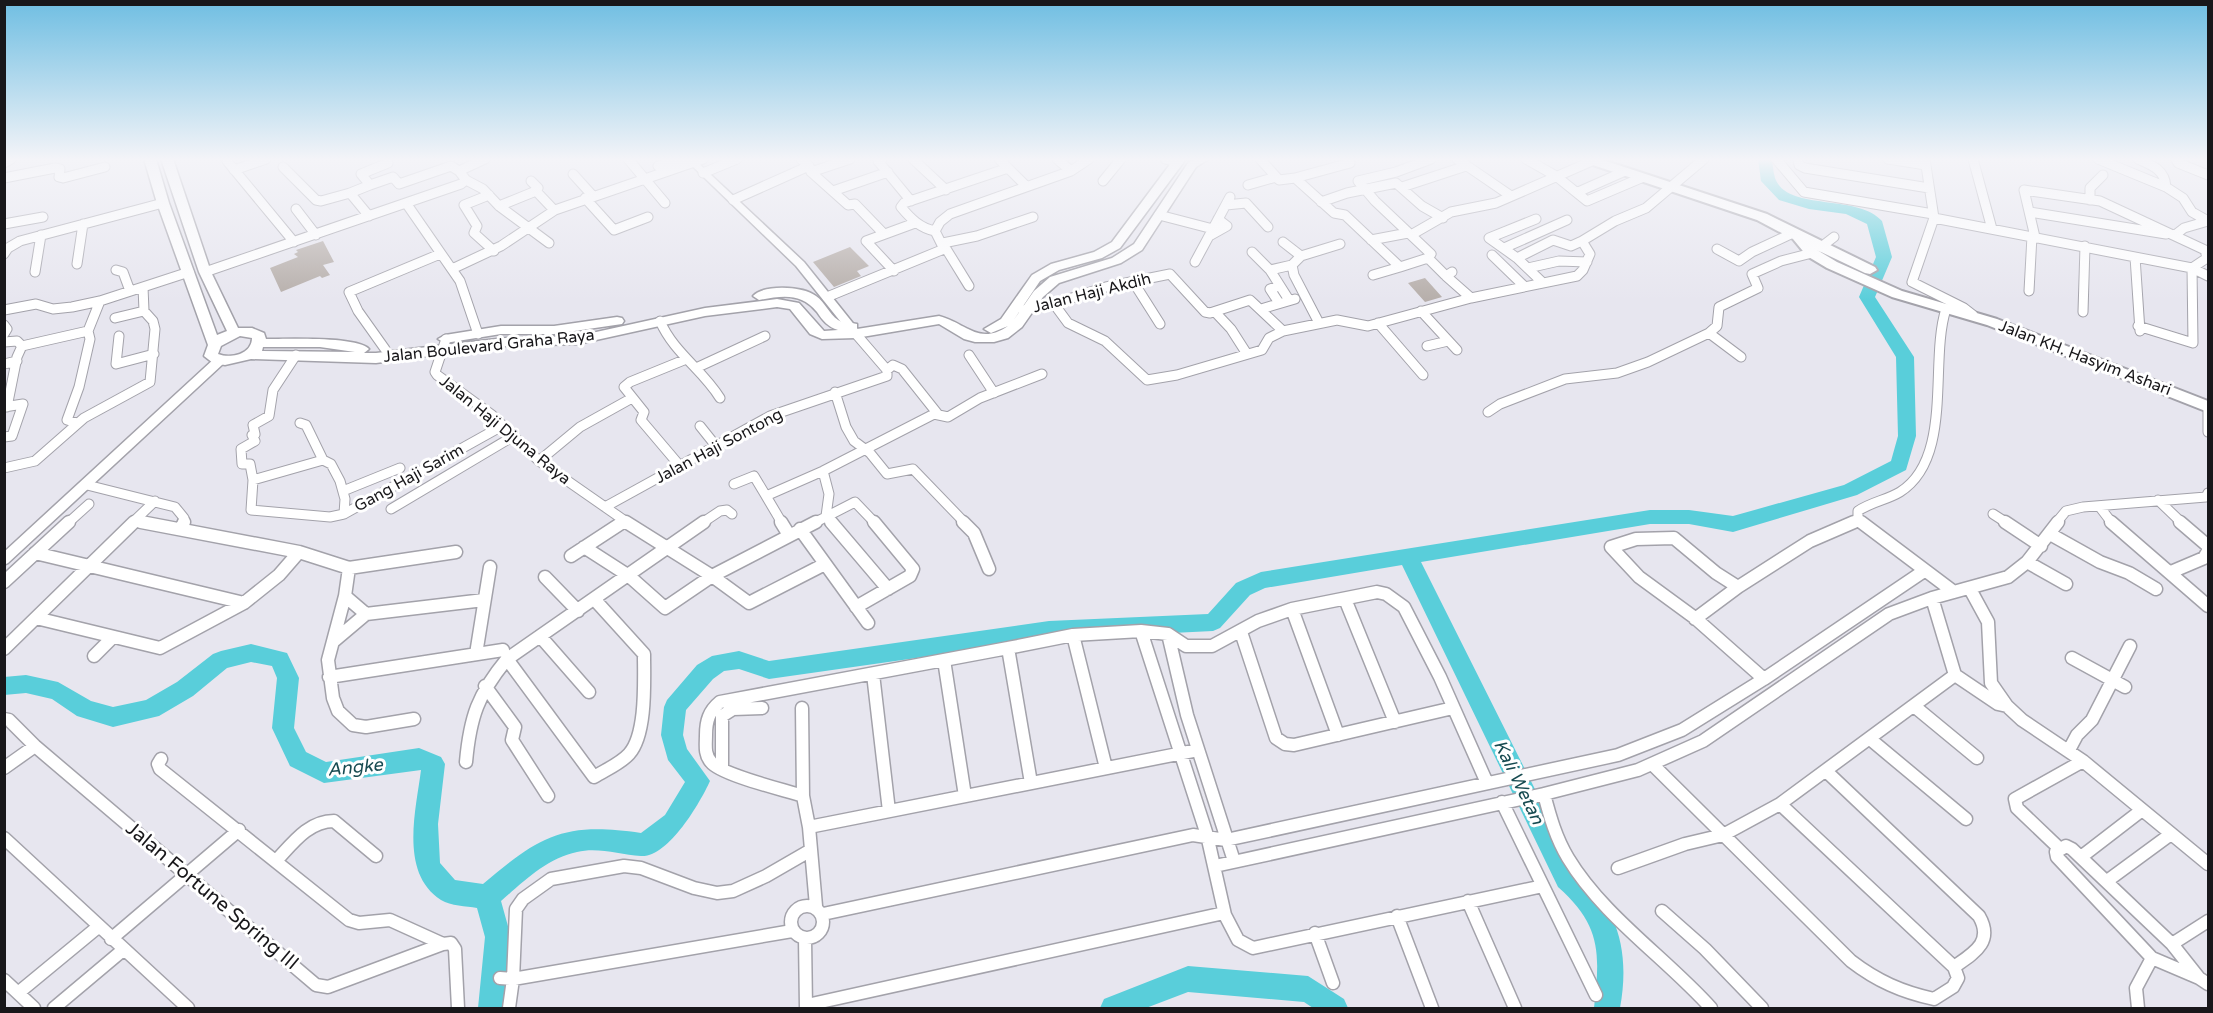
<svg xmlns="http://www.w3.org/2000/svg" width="2213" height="1013" font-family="'Varela Round',sans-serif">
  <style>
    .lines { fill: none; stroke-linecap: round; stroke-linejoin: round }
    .river { fill: #59ceda; fill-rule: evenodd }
    .building { fill: #b6aeaa }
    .minor-far1-casing { stroke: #a3a2aa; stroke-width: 11 }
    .minor-casing { stroke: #a3a2aa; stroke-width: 15 }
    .tertiary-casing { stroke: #a3a2aa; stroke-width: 3 }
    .secondary-casing { stroke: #a3a2aa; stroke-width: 3 }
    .primary-casing { stroke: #a3a2aa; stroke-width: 4 }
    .minor-far1 { stroke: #fff; stroke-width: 9 }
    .minor { stroke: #fff; stroke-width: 12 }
    .tertiary { fill: #fff; fill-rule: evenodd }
    .secondary { fill: #fff; fill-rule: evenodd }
    .primary { fill: #fff; fill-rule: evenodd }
    .labels { text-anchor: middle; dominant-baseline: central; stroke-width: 6; stroke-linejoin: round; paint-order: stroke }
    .street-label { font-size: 16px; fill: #18171a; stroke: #fff }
    .water-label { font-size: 18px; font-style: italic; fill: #174b51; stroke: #fff }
    .near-street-label { font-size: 20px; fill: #18171a; stroke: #fff }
  </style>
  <rect width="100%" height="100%" fill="#e7e6ef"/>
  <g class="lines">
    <!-- river -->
    <path class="river" d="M1758 159H1772C1773 165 1773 172 1775 178 1787 212 1858 193 1882 221L1892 257 1875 297 1914 357 1916 436 1906 470 1857 495 1733 532 1689 524H1650L1421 562 1576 871C1619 908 1630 953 1620 1008H1594C1600 954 1602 926 1558 887L1402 565 1265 588 1250 595 1220 628 1213 631 1049 639 769 679 739 669 724 671 713 679 686 710 683 735 687 749 710 781C700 803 668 858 641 856 620 855 599 847 577 852 547 858 523 882 501 901L511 937 504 1008H478L485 937 477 908C466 906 451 906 441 900 399 873 416 810 421 770L324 783 290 766 272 728 277 678 272 666 251 662 227 668 193 696 159 716 113 727 77 716 52 699 26 693 4 695V677L26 675 58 682 91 701 113 707 146 700 177 682 213 654 221 651 251 644 287 653 299 678 294 728 306 752 326 762 419 748 441 757 445 764 438 824 440 863 455 880 483 884C541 835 564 822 641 833L665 815 685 782 668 760 661 735 664 707 667 700 697 665 712 656 739 651 769 661 1049 621 1208 614 1236 583 1261 572 1650 510H1689L1733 516 1844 485 1891 461 1898 436 1896 357 1859 297 1876 257 1867 224 1846 214 1809 209 1779 200 1761 181Z
      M1188 966 1308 976 1344 999 1348 1008H1313L1304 1002 1188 992 1146 1008H1100L1104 999Z"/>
  </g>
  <!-- building -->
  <path class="building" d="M323 241 334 262 323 265 330 275 322 278 320 276 281 292 270 268 298 257 294 254 298 252 296 250Z
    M850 247 869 266 857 271 861 276 834 287 813 262Z
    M1425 278 1442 297 1425 302 1408 283Z"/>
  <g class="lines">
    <!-- minor-far1 casing -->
    <g class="minor-far1-casing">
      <path id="minor-far1" d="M628 159 665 203
        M801 159 809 166 811 172 848 205 855 204 884 234
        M882 159 878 161 911 201
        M913 159 946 190
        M999 159 1026 186
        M1057 159 1071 171
        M1165 159 1177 162
        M1260 159 1279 180 1295 178 1334 213 1345 215 1400 267 1373 275
        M1457 159 1511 196
        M1526 159 1556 176 1587 201 1641 178
        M1776 159 1804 192 1933 214
        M1798 159 1799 165 1805 168 1929 188
        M1888 159 1926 165
        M1925 159 1934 218 1912 282 1964 308 1973 315
        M1973 159 1992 229
        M2098 159 2166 187
        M2138 159C2152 165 2165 170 2166 187L2183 198 2192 212 2208 221
        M2176 159 2178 163 2208 175
        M227 161 294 242
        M4 163 11 159
        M658 166 681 159
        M283 167 316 200 321 201 350 193 369 216
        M234 170 266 159
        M811 172 850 159
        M703 173 737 159
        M573 174 592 195
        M4 178 55 168 60 169 59 177 63 178 105 167
        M1295 178 1350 163
        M466 180 483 189 499 206 549 243
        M531 181 538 188 536 191 554 210
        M1103 181 1121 159
        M370 185 393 177 399 184 451 166 459 171
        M1248 185 1276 177
        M1402 187 1466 166
        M833 191 888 172
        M1578 192 1623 172
        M350 193 370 185 361 174 388 163
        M489 195 464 205 477 226 474 233 494 251
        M585 198 614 230 648 217
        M733 200 809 166
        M2090 200V188L2103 175
        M1321 202 1347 193 1396 183 1422 206 1443 218
        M406 203 460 281 478 334
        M1226 205 1246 203 1268 227
        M499 206 536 191
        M296 209 316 235
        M2030 212 2166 234
        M1159 215 1213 229
        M1934 218 2192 268 2208 276
        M1536 219 1489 238 1517 258 1542 282
        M4 224 43 217
        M935 231 940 222 950 214 1071 171 1089 159
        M1211 235 1227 226 1218 219
        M1411 235 1451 212 1496 203 1592 161
        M2175 235 2184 228 2208 221
        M2035 237 2024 190 2100 201 2205 250 2207 258 2192 268 2193 343 2138 326
        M1371 240 1408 233
        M1283 242 1301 256
        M943 243 977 236 1033 217
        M945 247 969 286
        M1821 247 1834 237
        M1504 248 1567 220
        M1717 249 1739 261 1752 252 1793 233
        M1252 252 1270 270 1289 300
        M4 254 8 248 20 241 163 203
        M1492 255 1524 286
        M2135 257 2140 331
        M1428 258 1445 275
        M1517 258 1553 240 1571 246 1582 241
        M1195 262 1230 197
        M77 264 83 224
        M1292 265 1294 275 1319 323
        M1400 267 1428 258 1431 254 1375 201 1358 181 1396 172 1431 159
        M1528 268 1559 261 1587 262
        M452 269 501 246 555 210 703 159
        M116 270 123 272 130 291
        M1270 270 1292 265 1301 256 1340 244
        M894 271 866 241 915 223
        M35 272 41 235
        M205 272 461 184 466 180 459 171 485 159
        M1452 272 1446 276 1471 298
        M1134 283 1160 324
        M1279 286 1270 289 1279 303
        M2029 291 2032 236
        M827 297 944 249 935 231C920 228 911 219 901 207L904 203 1008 168
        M1054 304 1068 323 1105 341 1147 380 1177 375 1262 350 1269 338 1283 331 1337 320 1368 326 1471 298 1577 276 1583 270 1590 254 1582 241 1615 221 1646 208 1704 159
        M1261 309 1295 299
        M4 310 36 304 53 309 72 307 100 301 189 272
        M1023 310 1047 306 1106 287 1170 274 1205 312 1210 313 1250 300 1283 331
        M1421 311 1457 350
        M1215 312 1231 329 1247 354
        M2083 312 2085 246
        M115 318 144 311
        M660 321C674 353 702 369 720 398
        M1378 323 1423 375
        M4 325 7 329 4 334
        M1709 333 1741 357
        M119 336 116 364 154 354
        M446 339 435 372 437 375 492 415 539 461 628 523
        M4 342 17 341 22 346 88 331
        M1427 346 1448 341
        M385 349 358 311 349 292 440 254
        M296 355 273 390 269 416 253 425 255 434 252 435 255 441 241 449 242 464H250L253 480 251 510 330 517 344 514 502 426
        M969 355 994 393
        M4 364 17 361
        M696 368 765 336
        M887 370 893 365 902 369 937 413
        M835 392 846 427 854 441 870 453 887 474 913 469 965 523
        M4 407 23 404 12 436 4 437
        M7 407 17 357 22 346
        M2208 407V432
        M1488 412 1500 404 1565 379 1617 373 1648 362 1709 333 1717 326 1719 307 1758 288 1752 274 1781 261 1812 253
        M77 423 67 420 79 387 90 339 88 331 100 301
        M300 423 306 425 323 460 331 464 340 481 345 499 344 514
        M700 426 716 446
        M539 461 580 427 632 398
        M680 466 641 420 644 412 624 387 630 382 684 360
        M4 468 35 461 84 418 150 382 155 329 153 321 144 311 143 287
        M823 471 829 494 826 516
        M253 480 323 460
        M734 484 754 476 766 496 823 471 934 414 948 417 980 398 1042 374
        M87 485 175 507 184 518V523
        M343 491 400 468
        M766 496 782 523
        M2158 500 2182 523
        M2099 506 2112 523
        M605 507 770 416 887 376V370L856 334
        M391 509 512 437
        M1993 514 2007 523
        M826 516 832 523
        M136 521 149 523
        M68 523 89 504
        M132 523 155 501
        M620 523 624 521
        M702 523 720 511 727 510 732 514
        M814 523 855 502 875 523
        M1850 523 1858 520
        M1863 523 1858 520V511C1871 502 1887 500 1900 492 1954 458 1929 361 1946 309
        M2056 523 2066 511 2083 507 2206 497 2208 493"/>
    </g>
    <!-- minor casing -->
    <g class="minor-casing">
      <path id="minor" d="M626 522 712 576 749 603 825 564
        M781 522 789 535
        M831 522 888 589
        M963 522 974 533 989 569
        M1861 522 1954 592
        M2005 522 2041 546
        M2111 522 2208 606
        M2180 522 2208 546
        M181 529 184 522
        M800 529 868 623
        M2050 534 2100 562 2129 573 2156 589
        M584 547 629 576 665 608 712 576 816 522
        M299 552 349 568 345 596 328 660 333 698 338 711 353 725 366 727 414 719
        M35 553 244 603
        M571 556 623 522
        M2027 562 2066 584
        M349 568 456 552
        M2171 572 2204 558 2208 551
        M545 577 578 611
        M4 582 69 522
        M1970 589 1988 622 1991 683 2007 706 2022 720 2083 761 2208 864
        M1932 598 1955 675 1998 704 2007 706
        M1345 599 1395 722
        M856 607 910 576 913 569 874 522
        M1292 609 1338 735
        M366 614 484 600
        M36 618 160 648 244 603 279 575 299 552 141 522
        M1695 619 1738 587
        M1141 631 1207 835 1225 915 1238 940 1253 948 1543 886
        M1241 632 1276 738 1285 744 1294 745 1453 708
        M1168 634 1187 715 1234 861
        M1073 635 1106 768
        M540 636 589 692
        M334 641 366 614 345 596
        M4 649 134 522
        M476 654 490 567
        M94 656 113 637
        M2072 658 2125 687
        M507 659 594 777C605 770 620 764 629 754 647 734 644 680 644 654L595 600
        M944 660 965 796
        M873 674 889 811
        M329 677 503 650
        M1764 679 1695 618 1639 577 1611 547 1636 539 1674 538 1716 573 1738 587 1810 541 1854 522
        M485 686 515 727 512 740 548 796
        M1914 706 1977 758
        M802 708 803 796 809 827 816 906
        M4 719 9 720 35 746 316 985 328 987 443 944
        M1870 739 1966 819
        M2069 750 2077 735 2092 720 2130 646
        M161 759 158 764 160 769 349 920 359 923 390 920 443 944 451 943 455 949 458 1008
        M466 762C470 717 478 694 507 659L704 522
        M1652 764 1851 961C1877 981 1902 992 1934 999L1953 987 1958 978 1954 967 1780 804 1955 675
        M4 768 35 746
        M722 768V716L733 709 762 708
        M1826 771 1979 916C1994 942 1974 953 1954 967
        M1031 783 1008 648 1073 635 1141 631 1168 634 1186 646H1212L1258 621 1292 609 1377 592 1386 594 1404 607 1440 677 1487 783
        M1544 794C1550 817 1556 838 1568 858 1603 916 1666 958 1711 1008
        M803 796C785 790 721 775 711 762 704 754 706 745 706 735 706 721 709 711 720 702L1008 648
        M1502 802 1596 995
        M809 827 1198 750
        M4 838 188 1008
        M2066 846 2072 849 2172 944 2199 978 2152 958 2057 857 2056 852Z
        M2060 849 2017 808 2015 799 2083 761
        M2081 857 2142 810
        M276 861C292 844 308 821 334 821L376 856
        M1215 866 1544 794 1638 770 1703 741 1889 614 1932 598 2008 577 2027 562 2058 522
        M1618 868 1685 844 1723 835 1780 804
        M2107 881 2171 834
        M1468 901 1515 1008
        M791 922a16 16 0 1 1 32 0a16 16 0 1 1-32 0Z
        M1662 911 1705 949 1762 1008
        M823 914 1193 835 1226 840 1618 755 1682 730 1764 679 1924 571
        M1397 916 1432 1008
        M1315 933 1333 983
        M805 938 806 1008
        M111 939 239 830
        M2172 944 2208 921
        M500 978 513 979 792 931
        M2199 978 2208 984
        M4 980 34 1008
        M18 993 98 927
        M807 1005 1224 913
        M54 1008 123 950
        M509 1008 513 979 516 909 523 899 551 879 624 866 641 868 694 888 717 893 733 891 766 876 811 850
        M2138 1008 2136 988 2152 958"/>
    </g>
    <!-- tertiary casing -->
    <g class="tertiary-casing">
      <path id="tertiary" d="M685 159H694L804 262 860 332 861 334 860 336H852L796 266Z
        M219 357 224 361 223 364 8 563 4 565V552L215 358Z"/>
    </g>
    <!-- secondary casing -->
    <g class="secondary-casing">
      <path id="secondary" d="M144 159H156L169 203 217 335 227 331 199 272 161 159H173L211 272 238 328H252L264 333 266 339C285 339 358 336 369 349L364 353H376L505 338 578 336 705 308 777 299 799 303 824 331 838 330C828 327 823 321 817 312 801 292 781 296 759 300L753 296C764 284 803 286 816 296 825 302 829 314 838 320 844 324 850 322 857 324V329L939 316C966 323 979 346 1008 326L991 333 984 329 1001 319 1032 275 1051 264 1094 252 1112 242 1174 159H1186L1120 248 1102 258 1059 270 1040 281 1013 321 1034 291 1050 277 1112 258 1134 244 1188 163 1195 159H1209L1196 167 1142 250 1121 263 1059 283 1043 297 1022 327 1008 338 994 342H975L964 339 939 324 856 338 822 339 810 334 790 309 777 307 705 316 578 344 505 346 376 363 251 359 225 365 213 363 204 356 208 345 157 203ZM240 336 252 338C252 354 231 359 218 354L221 346ZM263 347H320L355 352 262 351Z
        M617 317 622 318 624 321 622 324 554 334H501L445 343 438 339 445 335 501 326H554Z"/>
    </g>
    <!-- primary casing -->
    <g class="primary-casing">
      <path id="primary" d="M1582 159H1600L1767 214 1875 267 1877 270 1870 274 1865 273 1817 250 1837 262 1902 291 1997 319 2208 401V412L1987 325 1892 297 1827 268 1807 256 1793 239 1757 220 1584 162Z"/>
    </g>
    <!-- minor-far1 -->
    <use href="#minor-far1" class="minor-far1"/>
    <!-- minor -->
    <use href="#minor" class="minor"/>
    <!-- tertiary -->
    <use href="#tertiary" class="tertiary"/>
    <!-- secondary -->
    <use href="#secondary" class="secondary"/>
    <!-- primary -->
    <use href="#primary" class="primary"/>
  </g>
  <!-- sky -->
  <linearGradient id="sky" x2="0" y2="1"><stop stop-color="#6fbee2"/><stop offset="0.53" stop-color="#f4f4f8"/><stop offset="1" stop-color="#f4f4f8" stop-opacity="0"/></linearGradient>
  <rect width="2213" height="301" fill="url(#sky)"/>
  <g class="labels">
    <!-- street labels -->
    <g class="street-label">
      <text transform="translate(1092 293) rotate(-14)">Jalan Haji Akdih</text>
      <text transform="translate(489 346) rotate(-6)">Jalan Boulevard Graha Raya</text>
      <text transform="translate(2085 358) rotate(21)">Jalan KH. Hasyim Ashari</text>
      <text transform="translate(505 430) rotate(39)">Jalan Haji Djuna Raya</text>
      <text transform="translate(719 446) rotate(-28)">Jalan Haji Sontong</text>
      <text transform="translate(409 478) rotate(-29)">Gang Haji Sarim</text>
    </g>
    <!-- water labels -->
    <g class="water-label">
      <text transform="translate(355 767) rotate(-6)">Angke</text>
      <text transform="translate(1519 782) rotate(64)">Kali Wetan</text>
    </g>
    <!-- near-street labels -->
    <g class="near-street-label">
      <text transform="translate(212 896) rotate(40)">Jalan Fortune Spring III</text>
    </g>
  </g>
  <!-- border -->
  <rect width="2213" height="1013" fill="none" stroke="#18171a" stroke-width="12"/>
</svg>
